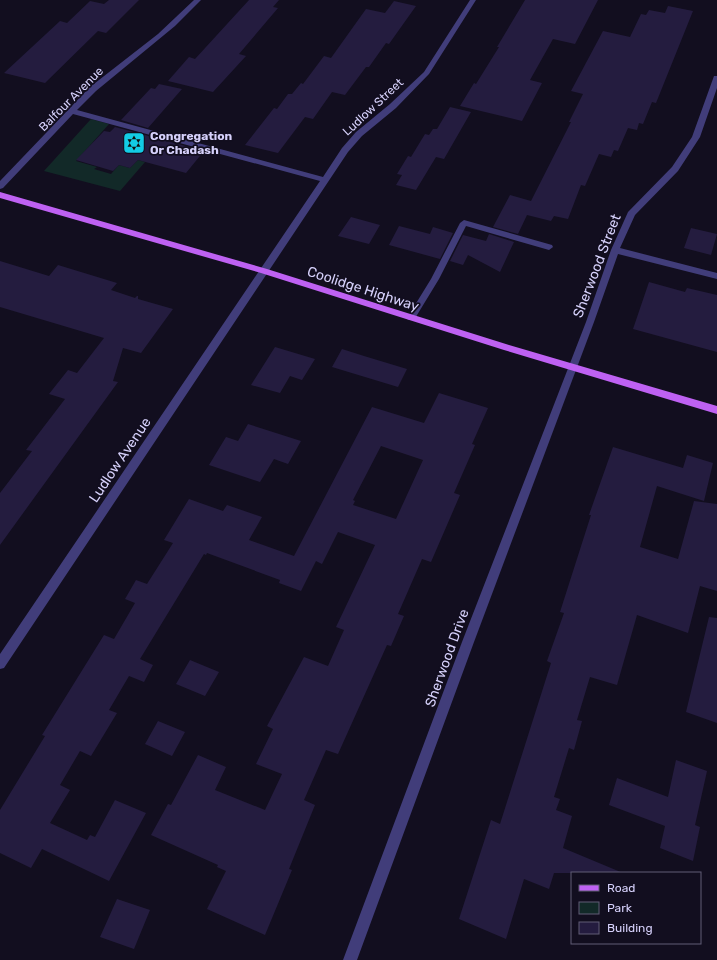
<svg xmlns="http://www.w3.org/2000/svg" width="717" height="960" font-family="Rubik,sans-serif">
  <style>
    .green { fill: #122928 }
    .building { fill: #241c3f; fill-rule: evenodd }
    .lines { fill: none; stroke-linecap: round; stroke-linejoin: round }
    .minor { fill: #413d7a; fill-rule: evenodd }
    .major { fill: #be61f2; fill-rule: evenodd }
    .labels { text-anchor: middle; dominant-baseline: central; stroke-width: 3.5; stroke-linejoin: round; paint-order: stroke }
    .far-street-label { font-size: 12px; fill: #d6d1fb; stroke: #120e1f }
    .far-poi-label { font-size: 12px; font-weight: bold; fill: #d6d1fb; stroke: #120e1f; text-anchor: start }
    .street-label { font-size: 14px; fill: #d6d1fb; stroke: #120e1f }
  </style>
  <rect width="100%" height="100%" fill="#120e1f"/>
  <!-- green -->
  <path class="green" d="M91 119 109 124 76 161 97 167 94 169 111 174 119 165 130 168 138 160 145 162 120 191 44 171Z"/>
  <!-- building -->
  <path class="building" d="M109 0H139L106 33 98 31 45 83 4 73 60 21 67 23 90 1 104 4Z
    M249 0H279L273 7 278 8 239 54 246 56 213 92 168 81 189 57 195 59Z
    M525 0H598L575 44 553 39 530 80 542 83 522 121 460 106 474 83 476 84 499 47H497Z
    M394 1 416 6 389 44 386 43 369 67H366L345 95 332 92 313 119 305 117 278 153 245 145 274 108 277 109 288 94H292L301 83 303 84 324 56 331 58 366 9 385 13Z
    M668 6 693 11 656 103 652 102 643 124 639 123 637 130 628 128 618 151 614 150 611 157 599 154 585 186 581 185 568 219 554 216 551 221 527 215 518 234 493 227 510 195 531 201 571 122H569L583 94 571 91 603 31 630 37 641 14 646 15 649 10 665 13Z
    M159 84 182 89 148 128 121 120 151 88 155 89Z
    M450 107 471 112 444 159 436 157 416 190 396 185 402 175 397 174 408 156 411 157 425 134 429 135 433 129H437Z
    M115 127 145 135 204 151 186 173 138 160 130 168 119 165 113 171 76 160 104 131 110 132Z
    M351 217 380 225 369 244 338 236Z
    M399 226 430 234 433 227 453 233 440 259 389 245Z
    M691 228 717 234 711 255 684 248Z
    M489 234 514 242 500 272 468 255 463 265 450 261 463 235 486 241Z
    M0 261 49 276 58 265 117 283 111 290 135 298 137 296H138V299L173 309 141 353 123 348 113 381 118 382 0 545V493L32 451 26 450 65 399 49 394 68 370 77 373 104 338 0 307Z
    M649 282 685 292 687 288 717 295V352L633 329Z
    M275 347 315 359 302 380 290 376 280 393 251 385Z
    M342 349 364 356 407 369 398 387 332 367Z
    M439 393 488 408 472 444 475 445 454 493 460 495 431 562 422 559 398 614 404 616 391 646 387 645 338 754 326 750 304 800 315 805 289 869 292 870 265 935 207 909 226 871 217 867 218 865 151 835 168 804 171 805 198 755 226 767 215 790 265 810 282 774 256 764 273 729 267 726 304 657 328 666 344 630 336 627 375 545 338 532 322 564 316 561 301 591 279 583 280 580 207 553 206 555 204 554 140 659 153 665 144 682 129 676 109 710 117 713 91 756 80 751 60 785 70 790 50 823 87 840 90 835 95 837 115 800 146 813 109 881 42 849 31 868 0 853V810L45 736 42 735 104 635 114 639 135 603 125 599 136 580 147 584 173 543 164 540 189 499 223 511 227 505 262 517 249 540 294 556 372 407 424 423ZM381 446 423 460 396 519 353 505 355 501 353 500Z
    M248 424 301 441 288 464 274 459 260 482 209 465 226 437 238 441Z
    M613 447 683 468 687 455 713 463 704 501 657 486 640 547 678 559 694 501 717 504V591L700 586 688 633 637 615 617 685 590 677 577 720 582 721 574 750 569 748 554 797 560 799 556 810 572 816 563 848 623 873H554L549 889 524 879 506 939 459 919 491 820 500 824 551 663 547 661 564 613 560 612 591 515H589Z
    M709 617 717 618V723L686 712Z
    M190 660 219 672 205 696 176 684Z
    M158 721 185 732 172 756 145 744Z
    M676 760 707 771 695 825 700 827 693 861 660 848 665 826 609 805 617 778 668 797Z
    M117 899 150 910 134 949 100 937Z"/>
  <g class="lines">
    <!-- minor -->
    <path class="minor" d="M194 0H201L175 26 96 91 77 110 323 177 342 148 356 132 390 104 424 72 470 0H476L429 74 396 108 362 136 348 152 4 668 0 669V654L320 181 73 114 3 188 0 189V181L90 87 158 34Z
      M714 76H717V88L700 137 678 171 635 215 620 248 717 273V279L618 254 594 322 474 642 357 960H343L462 642 586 322 611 250 628 212 672 167 692 137Z
      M464 220 552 245 553 247 549 250 466 226 439 279 414 320H408L407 318 431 279 460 223Z"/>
    <!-- major -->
    <path class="major" d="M0 192 267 269 509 345 717 406V414L504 350 261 273 0 198Z"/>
  </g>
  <!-- icons -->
  <defs>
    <g id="synagogue-square" transform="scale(1.15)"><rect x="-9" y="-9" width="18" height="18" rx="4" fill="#13cce5" stroke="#120e1f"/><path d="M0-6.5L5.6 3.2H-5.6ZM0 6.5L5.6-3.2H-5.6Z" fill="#111"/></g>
  </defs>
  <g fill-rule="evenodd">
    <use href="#synagogue-square" x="134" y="143"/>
  </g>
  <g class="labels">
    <!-- far-street labels -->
    <g class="far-street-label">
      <text transform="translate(71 99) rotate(-45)">Balfour Avenue</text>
      <text transform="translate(373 107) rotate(-43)">Ludlow Street</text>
    </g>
    <!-- far-poi labels -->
    <g class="far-poi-label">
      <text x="150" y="136">Congregation<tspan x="150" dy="14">Or Chadash</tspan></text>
    </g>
    <!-- street labels -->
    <g class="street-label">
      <text transform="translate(597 266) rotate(-69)">Sherwood Street</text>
      <text transform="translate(363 289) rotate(18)">Coolidge Highway</text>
      <text transform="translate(120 460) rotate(-56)">Ludlow Avenue</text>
      <text transform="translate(447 658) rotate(-70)">Sherwood Drive</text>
    </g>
  </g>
  <!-- legend -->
  <rect x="571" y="872" width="130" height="72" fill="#120e1f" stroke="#605c77"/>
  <rect x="579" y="885" width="20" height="6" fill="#be61f2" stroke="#605c77"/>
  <text x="607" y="892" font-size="12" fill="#d6d1fb">Road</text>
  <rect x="579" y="902" width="20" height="12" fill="#122928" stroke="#605c77"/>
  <text x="607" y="912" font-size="12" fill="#d6d1fb">Park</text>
  <rect x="579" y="922" width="20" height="12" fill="#241c3f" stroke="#605c77"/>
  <text x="607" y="932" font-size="12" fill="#d6d1fb">Building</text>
</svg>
